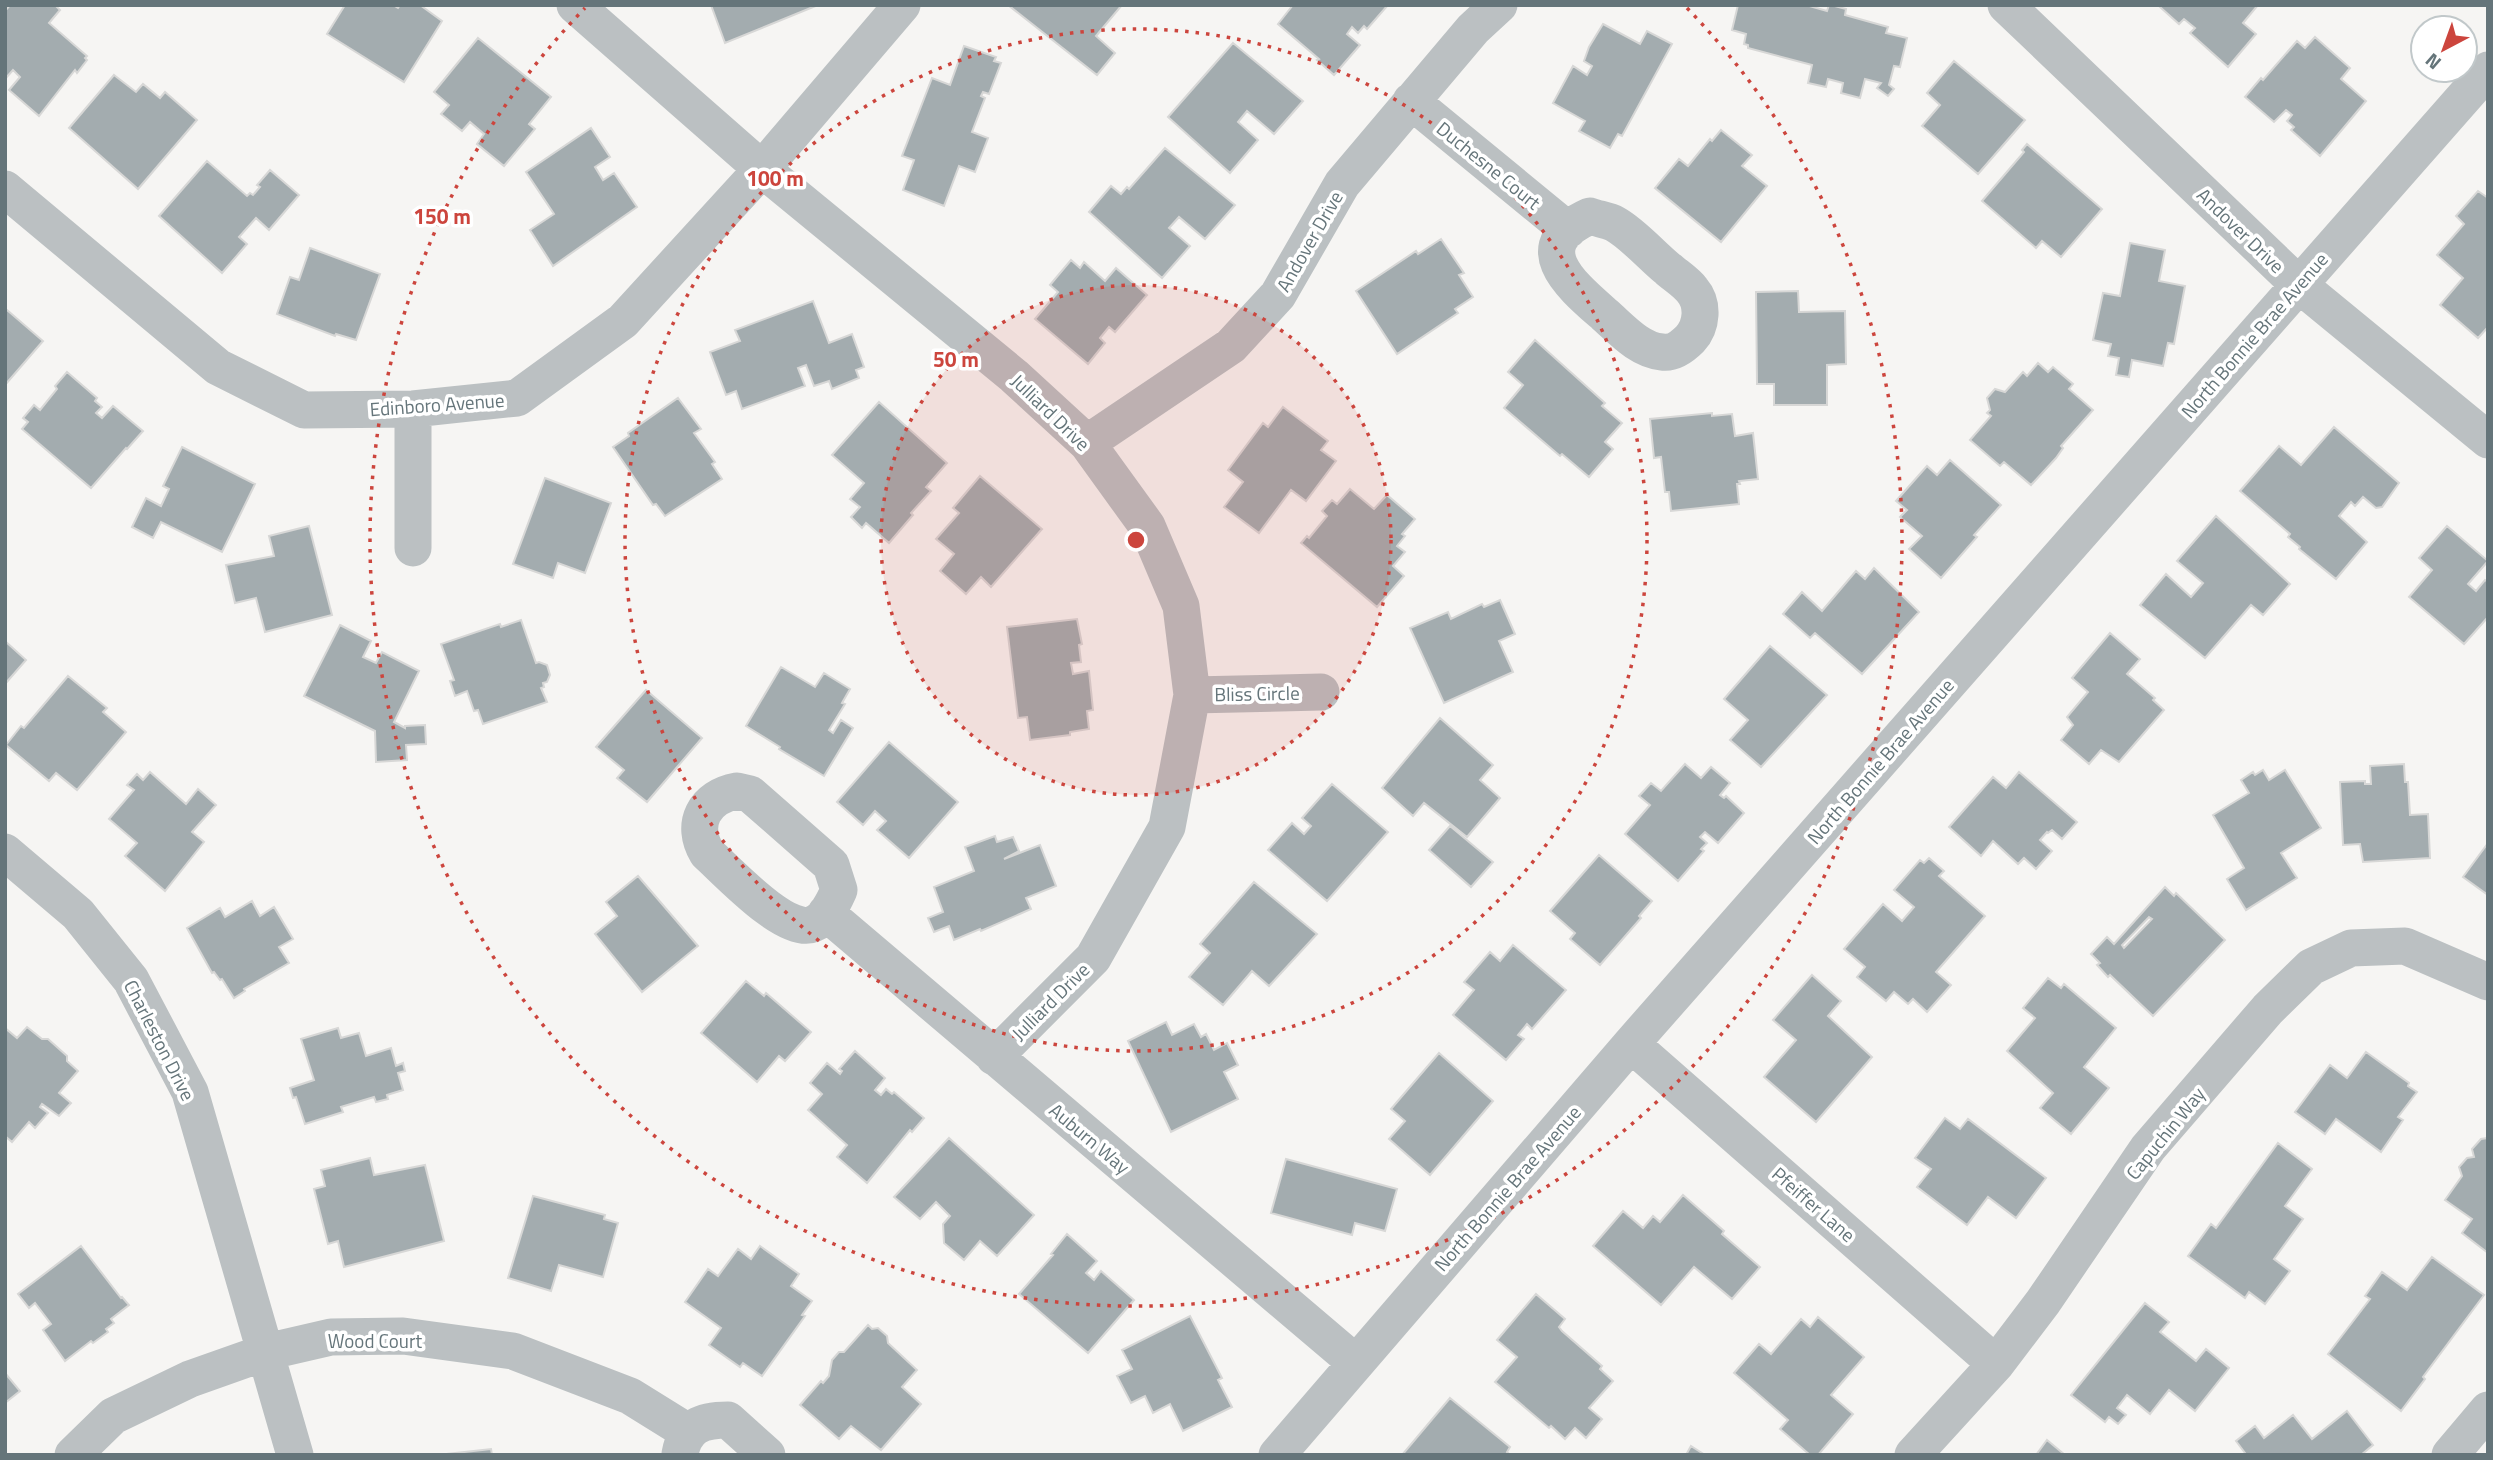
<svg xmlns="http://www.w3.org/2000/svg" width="2493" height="1460" font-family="'Titillium Web',sans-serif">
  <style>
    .building { fill: #a3acaf; stroke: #d7d7d6; stroke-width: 2; fill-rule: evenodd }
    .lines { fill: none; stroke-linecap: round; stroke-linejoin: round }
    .minor { stroke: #bbc0c2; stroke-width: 37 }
    .ring { fill: none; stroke: #cc453d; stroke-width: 3.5; stroke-dasharray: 3.5 7 }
    .labels { text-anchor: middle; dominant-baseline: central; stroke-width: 7; stroke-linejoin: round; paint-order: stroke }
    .street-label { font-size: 19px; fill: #65757a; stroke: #fff }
    .centre { fill: #cc453d; stroke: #fff; stroke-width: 3.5 }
    .ring-label { font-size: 21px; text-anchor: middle; font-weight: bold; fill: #cc453d; stroke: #fff; stroke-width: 7; stroke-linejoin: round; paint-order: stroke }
  </style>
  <rect width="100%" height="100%" fill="#f6f5f3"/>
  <!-- building -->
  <path class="building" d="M10 5H55L60 10 49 23 87 56 85 58 87 60 77 73 75 70 39 116 9 90 20 77 13 70 5 79V11Z
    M345 5H393L398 8 400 5H420L442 21 404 82 327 34Z
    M711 5H818L725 43Z
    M1008 5H1122L1096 36 1115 53 1097 75Z
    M1293 5H1388L1367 29 1364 26 1358 33 1352 27 1347 34 1360 45 1334 75 1317 60 1319 59 1278 24Z
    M1738 5H1806L1827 11 1829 5H1831L1846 9 1845 15 1888 27 1886 33 1907 38 1900 67 1894 66 1889 85 1894 89 1888 96 1877 88 1881 83 1865 79 1860 98 1841 93 1843 83 1828 79 1826 87 1808 83 1812 65 1748 48V45L1744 44 1746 34 1732 30Z
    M2162 5H2258L2243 23 2256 34 2228 67 2190 33 2195 28 2184 19 2179 24 2160 7Z
    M1603 24 1640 44 1647 31 1672 44 1622 136 1618 134 1610 148 1579 131 1585 121 1553 103 1573 66 1587 75 1592 66 1584 61 1589 47Z
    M2315 37 2350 68 2341 79 2366 101 2320 156 2291 130 2294 127 2287 121 2292 115 2286 110 2274 122 2245 97 2261 78 2263 80 2297 41 2305 48Z
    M478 38 551 97 529 124 535 129 504 166 477 144 484 134 470 122 462 131 441 114 449 105 434 92Z
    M1233 43 1303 101 1274 134 1247 111 1238 122 1258 140 1230 173 1168 117Z
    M964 46 996 57 994 61 1001 63 989 94 983 92 981 96 985 98 972 132 988 138 975 172 959 166 944 206 903 190 914 160 902 156 932 78 950 85Z
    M1954 61 2025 120 1978 174 1922 126 1940 105 1927 93Z
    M114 75 136 92 143 84 160 98 165 92 197 120 138 189 69 128Z
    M591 128 610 157 595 167 603 180 614 173 637 207 553 266 530 230 554 214 526 172Z
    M1721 130 1752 155 1742 166 1767 186 1721 242 1655 188 1679 159 1688 166 1710 139 1712 141Z
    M2027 144 2102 209 2061 257 2042 241 2036 248 1982 201 2024 152 2022 150Z
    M1165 148 1235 205 1205 239 1179 217 1169 228 1190 246 1162 278 1089 212 1111 186 1121 194 1127 187 1129 189Z
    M207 161 247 196 250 193 253 195 260 187 257 185 270 170 299 195 269 230 256 218 239 237 247 244 222 273 159 216Z
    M2478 191 2488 198V327L2478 338 2440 305 2463 278 2437 255 2464 224 2456 216Z
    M1441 239 1464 273 1459 275 1473 297 1455 309 1458 313 1397 354 1356 291 1416 251 1418 254Z
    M2130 243 2165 250 2159 281 2185 286 2174 344 2168 343 2163 366 2132 360 2129 377 2116 375 2119 358 2108 356 2111 344 2093 340 2103 293 2120 296Z
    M310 248 380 274 356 340 336 334 335 336 277 314 290 277 299 280Z
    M1071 260 1080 268 1084 262 1105 281 1116 268 1147 295 1115 332 1109 327 1100 338 1105 343 1088 364 1035 319 1058 292 1050 285Z
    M1798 291 1799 312 1845 311 1846 364 1827 365V405H1774V384H1757L1756 292Z
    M813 301 829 343 852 334 864 367 856 370 859 378 832 389 829 381 814 386 806 365 798 368 805 386 742 409 736 391 726 395 710 352 740 341 735 330Z
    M7 310 43 341 5 385V312Z
    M1535 340 1605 403 1602 406 1622 423 1605 442 1613 449 1589 477 1562 454 1560 456 1504 408 1523 385 1508 372Z
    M2038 363 2048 372 2053 367 2073 384 2069 389 2093 410 2061 446 2063 448 2056 458 2031 485 2004 462 2000 466 1970 440 1991 416 1987 413 1990 410 1987 398 1995 389 2005 392 2023 372 2027 376Z
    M67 372 97 398 95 401 102 407 96 413 102 418 113 406 143 431 127 449 126 448 91 488 22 429 28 422 23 418 34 405 40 410 57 389 55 386Z
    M678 398 701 429 694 433 715 462 712 464 722 479 665 516 656 504 653 505 613 447 629 436 628 433Z
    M879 402 947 463 926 487 931 491 911 513 913 515 889 543 866 523 862 528 851 517 860 507 850 499 864 483 832 455Z
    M1283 407 1328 441 1321 450 1336 461 1306 501 1291 490 1259 533 1224 507 1243 482 1228 470 1263 423 1268 427Z
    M1712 413V416L1732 414 1735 436 1753 433 1758 479 1739 481 1740 484H1737L1739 504 1671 511 1669 492H1665L1661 457 1654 458 1650 419Z
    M2334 427 2399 483 2382 507 2376 508 2363 497 2355 506 2351 502 2339 516 2367 542 2336 579 2299 549 2300 547 2288 537 2290 534 2240 491 2279 446 2301 465Z
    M182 447 255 484 222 552 161 522 153 538 132 527 146 498 161 506 169 489 163 486Z
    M1950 460 2001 505 1974 535 1977 537 1941 578 1909 549 1922 536 1900 517 1907 510 1896 501 1927 466 1937 475Z
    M980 476 1042 529 991 587 981 577 966 594 940 571 954 554 936 539 959 513 953 508Z
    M545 478 611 503 585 573 558 563 553 578 513 564Z
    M1350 489 1374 509 1387 495 1415 519 1402 534 1405 536 1397 546 1405 552 1393 566 1404 576 1377 607 1301 543 1307 536 1309 538 1327 516 1322 511 1332 500 1337 504Z
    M2216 516 2290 584 2263 615 2251 605 2205 658 2140 605 2166 574 2191 597 2203 583 2177 561Z
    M309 526 332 615 265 632 256 598 235 603 226 565 274 556 269 536Z
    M2447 526 2488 561 2468 584 2476 591 2485 580 2488 582V617L2464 644 2409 597 2432 570 2419 558Z
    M1874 568 1919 612 1862 674 1815 633 1810 638 1783 614 1802 592 1822 611 1856 571 1865 579Z
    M1500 600 1515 634 1499 641 1513 672 1444 703 1410 628 1448 612 1451 619 1482 604 1484 607Z
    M1077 619 1082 644 1079 645 1081 662 1071 663 1073 674 1089 671 1093 710 1087 711 1089 729 1070 732V735L1030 740 1027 717 1018 718 1007 627Z
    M521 620 536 663 539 662 547 665 550 675 547 682 543 683 544 687 541 688 547 702 483 724 478 710 474 711 467 691 455 696 450 681 454 680 441 644 500 624 501 627Z
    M340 625 371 641 363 657 376 663 382 652 419 671 394 722 405 728V726L425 725 426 744 406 745 407 760 376 762 375 731 304 696Z
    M2110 633 2140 659 2127 674 2155 698 2153 700 2164 710 2119 762 2101 750 2089 764 2061 740 2073 725 2067 717 2088 692 2072 678Z
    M5 641 26 660 5 684Z
    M1770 646 1827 695 1761 767 1730 740 1748 720 1724 699Z
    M781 667 815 687 824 673 850 689 842 703 845 704 829 730 833 733 841 720 853 728 824 776 779 749 780 747 746 726Z
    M68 676 107 708 103 712 126 732 77 790 56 773 49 781 6 745 21 726 24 728Z
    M646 690 702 738 647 802 617 778 624 770 596 747Z
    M1440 718 1493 765 1480 780 1500 798 1467 837 1424 803 1413 816 1382 788Z
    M889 742 958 802 909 858 877 830 886 821 875 811 863 825 837 802Z
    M1685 764 1701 778 1711 767 1730 783 1720 795 1724 798 1726 796 1744 813 1718 843 1705 832 1700 837 1707 843 1701 849 1704 851 1678 881 1625 834 1650 805 1639 796 1651 783 1661 791Z
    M2404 764 2405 782H2408L2410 815 2428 814 2430 858 2363 862 2360 844 2343 845 2340 782 2365 781V784H2371L2370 766Z
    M2263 770 2269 780 2285 770 2321 828 2281 853 2297 878 2246 910 2227 879 2244 868 2213 815 2249 793 2241 780 2253 772 2255 775Z
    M150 772 186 804 198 789 216 805 192 832 204 842 165 891 125 856 137 843 109 819 134 790 127 785 137 774 143 780Z
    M2019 772 2077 822 2062 839 2052 830 2048 833 2047 832 2040 840 2052 851 2036 869 2024 858 2018 864 1993 841 1981 856 1949 827 1993 777 2006 788Z
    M1332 784 1388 832 1327 901 1268 850 1292 823 1304 834 1311 826 1302 818Z
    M1450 826 1493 862 1471 887 1429 850Z
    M995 836 997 842 1013 837 1019 851 1004 859 1040 845 1056 886 1026 898 1031 909 981 931 980 929 954 940 949 926 934 932 928 918 943 912 934 887 974 871 965 847Z
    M2488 843V895L2463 877Z
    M1599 855 1652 901 1639 916 1641 918 1600 965 1570 939 1575 933 1550 911Z
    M1929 858 1944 871 1939 876 1985 916 1936 972 1951 985 1927 1012 1913 999 1908 1004 1894 992 1886 1001 1857 977 1865 967 1844 949 1883 904 1902 921 1914 907 1894 890 1920 860 1924 863Z
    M638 876 698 946 642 992 595 934 617 916 606 902Z
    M1254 882 1317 934 1269 986 1252 971 1223 1005 1189 977 1210 953 1200 944Z
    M2165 887 2174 896 2176 893 2225 940 2153 1016 2110 975 2108 977 2097 965 2100 963 2091 954 2107 937 2114 944ZM2149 917 2152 919 2124 948 2122 945Z
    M252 901 260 916 274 907 293 939 279 947 289 963 244 989 245 991 234 998 222 979 220 980 214 972 212 973 187 928 220 908 225 917Z
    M1513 945 1566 990 1532 1029 1527 1024 1518 1035 1524 1039 1506 1060 1453 1015 1474 990 1464 982 1490 952 1500 961Z
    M1812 975 1841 1001 1828 1016 1872 1057 1816 1122 1764 1077 1796 1040 1773 1020Z
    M2048 978 2061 988 2064 984 2116 1028 2084 1067 2109 1088 2071 1134 2040 1108 2053 1093 2007 1051 2035 1018 2023 1008Z
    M746 981 764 996 766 993 811 1032 785 1061 779 1056 757 1082 701 1033Z
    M1166 1022 1172 1035 1194 1024 1201 1037 1206 1034 1214 1050 1227 1043 1238 1065 1224 1072 1238 1099 1171 1132 1128 1041Z
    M27 1027 42 1039H48L67 1056V1061L78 1071 59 1093 71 1103 59 1116 42 1104 40 1107 48 1113 35 1128 29 1122 12 1142 5 1136V1028L17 1038Z
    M338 1028 341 1038 359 1033 366 1056 391 1048 396 1066 403 1063 405 1071 398 1073 403 1090 387 1095 388 1099 376 1102 374 1097 341 1107 343 1112 305 1124 296 1097 293 1098 290 1088 314 1080 301 1039Z
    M855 1051 885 1078 875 1090 881 1095 886 1089 892 1094 894 1092 924 1118 912 1132 910 1130 867 1183 837 1157 847 1145 808 1110 822 1094 810 1083 827 1063 840 1074 842 1071 839 1069Z
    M2366 1052 2409 1083 2408 1086 2417 1092 2398 1117 2403 1120 2381 1152 2336 1119 2325 1134 2295 1112 2330 1065 2347 1078Z
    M1439 1053 1493 1101 1430 1175 1389 1139 1405 1121 1391 1109Z
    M1945 1118 1960 1129 1968 1119 2046 1178 2016 1218 1988 1197 1967 1225 1917 1187 1931 1169 1915 1158Z
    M949 1138 1034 1215 997 1256 980 1241 964 1260 944 1243 943 1224 950 1216 936 1202 920 1219 894 1197Z
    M2488 1138V1253L2462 1233 2472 1219 2445 1200 2462 1176 2459 1167 2467 1158 2474 1157 2472 1149 2481 1139Z
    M2278 1143 2312 1169 2285 1206 2303 1219 2274 1259 2290 1271 2265 1304 2249 1292 2245 1298 2188 1256 2211 1224 2216 1228Z
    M370 1158 374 1175 425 1165 444 1241 344 1267 338 1241 328 1244 314 1189 325 1186 321 1170Z
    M1286 1159 1397 1189 1385 1231 1355 1223 1352 1235 1271 1213Z
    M1683 1195 1724 1231 1722 1234 1760 1267 1732 1299 1694 1267 1661 1305 1593 1246 1623 1211 1643 1228 1653 1216 1660 1222Z
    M533 1196 605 1215 604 1219 618 1223 603 1277 559 1265 551 1291 508 1278Z
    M1067 1234 1097 1261 1086 1273 1094 1280 1101 1271 1134 1300 1088 1353 1019 1294 1053 1255 1051 1254Z
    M81 1246 121 1298 122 1297 129 1305 111 1319 114 1323 106 1329 108 1332 93 1343 91 1341 65 1361 43 1330 51 1324 35 1303 29 1308 18 1294Z
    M760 1246 799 1274 791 1286 812 1301 802 1315 805 1316 762 1376 743 1363 740 1367 709 1345 721 1328 685 1302 708 1269 718 1276 738 1249 751 1259Z
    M2432 1257 2484 1295 2423 1377 2425 1379 2401 1411 2328 1354 2370 1299 2365 1296 2382 1272 2407 1290Z
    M1536 1294 1565 1319 1559 1327 1562 1331 1602 1366 1600 1369 1613 1381 1589 1408 1602 1419 1586 1438 1575 1428 1565 1439 1551 1426 1549 1428 1495 1382 1517 1357 1497 1340Z
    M2145 1303 2169 1322 2160 1332 2196 1361 2206 1349 2229 1368 2195 1411 2169 1390 2150 1414 2127 1395 2117 1408 2126 1415 2118 1424 2109 1417 2105 1422 2071 1395Z
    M1190 1316 1222 1378 1218 1380 1232 1407 1183 1431 1170 1404 1153 1413 1145 1396 1131 1403 1117 1376 1132 1369 1122 1350Z
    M1818 1317 1864 1357 1831 1395 1853 1414 1818 1455H1810L1780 1429 1788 1420 1734 1373 1759 1344 1771 1354 1801 1319 1810 1327Z
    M868 1325 872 1329 878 1328 887 1336 888 1343 917 1370 902 1387 921 1404 881 1450 851 1426 839 1439 800 1405 821 1381 823 1383 829 1376 832 1360 839 1352H844Z
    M5 1373 20 1391 5 1403Z
    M1450 1398 1510 1447 1507 1452 1510 1455H1402Z
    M2347 1411 2373 1445 2361 1455H2242L2245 1453 2236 1441 2255 1426 2264 1438 2293 1415 2312 1439Z
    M2047 1440 2065 1455H2036Z
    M1691 1446 1705 1455H1686Z
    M491 1449 492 1455H447V1454Z"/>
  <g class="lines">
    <!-- minor -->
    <path class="minor" d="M575 5 762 169 1014 376 1087 443 1147 526 1181 606 1192 695 1167 827 1093 958 994 1057
      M2006 5 2298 284 2488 440
      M1411 101 1568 230
      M5 189 218 367 304 410 413 409 517 398 623 321 762 169 902 5
      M1590 216C1598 219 1608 220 1615 224 1633 234 1652 256 1668 269 1676 276 1686 282 1692 290 1704 304 1702 326 1690 339 1683 346 1673 354 1662 352 1639 350 1621 329 1605 315 1572 286 1523 246 1590 216Z
      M413 409V548
      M1087 443 1231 346 1278 295 1342 184 1473 29 1499 5
      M1192 695 1321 692
      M737 791 750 794 831 865 839 890C834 901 826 919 813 924 787 936 727 871 707 853 690 824 704 797 737 791Z
      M5 852 78 914 131 980 190 1092 295 1455
      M826 913 1356 1363
      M1631 1044 1996 1364
      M680 1454C685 1426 702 1420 728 1420L767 1455
      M73 1455 113 1416 190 1379 266 1352 331 1337 403 1336 513 1351 630 1396 688 1432
      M1277 1455 1631 1044 2488 70
      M1913 1455 1996 1364 2043 1302 2148 1148 2268 1009 2311 967 2351 948 2405 946 2488 982
      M2450 1455 2488 1410"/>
  </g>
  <!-- distance rings -->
  <circle cx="1136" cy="540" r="255" fill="#cc453d" fill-opacity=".12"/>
  <g class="ring">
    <circle cx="1136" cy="540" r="255"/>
    <circle cx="1136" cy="540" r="511"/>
    <path d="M1687 8A766 766 0 1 1 585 8"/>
  </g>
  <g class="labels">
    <!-- street labels -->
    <g class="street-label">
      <text transform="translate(1489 165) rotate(39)">Duchesne Court</text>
      <text transform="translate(2241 230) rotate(44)">Andover Drive</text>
      <text transform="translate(1309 241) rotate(-60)">Andover Drive</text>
      <text transform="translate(2254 335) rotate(-49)">North Bonnie Brae Avenue</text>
      <text transform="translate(437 404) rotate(-4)">Edinboro Avenue</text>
      <text transform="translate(1051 412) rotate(44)">Julliard Drive</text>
      <text transform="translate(1257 693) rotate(-1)">Bliss Circle</text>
      <text transform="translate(1880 761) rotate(-49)">North Bonnie Brae Avenue</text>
      <text transform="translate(1050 1001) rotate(-45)">Julliard Drive</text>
      <text transform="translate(160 1040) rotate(63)">Charleston Drive</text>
      <text transform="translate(2165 1133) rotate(-51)">Capuchin Way</text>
      <text transform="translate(1090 1138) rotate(40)">Auburn Way</text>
      <text transform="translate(1507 1188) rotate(-49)">North Bonnie Brae Avenue</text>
      <text transform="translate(1814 1204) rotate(41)">Pfeiffer Lane</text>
      <text x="375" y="1340">Wood Court</text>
    </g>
  </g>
  <circle cx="1136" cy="540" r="10" class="centre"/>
  <g class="ring-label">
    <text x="775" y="186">100 m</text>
    <text x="442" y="224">150 m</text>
    <text x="956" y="367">50 m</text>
  </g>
  <!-- border -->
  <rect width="2493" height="1460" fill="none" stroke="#65757a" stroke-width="14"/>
  <!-- north arrow -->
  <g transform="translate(2444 49) rotate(221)"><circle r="33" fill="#ffffff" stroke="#c1c8ca" stroke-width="2"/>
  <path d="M0-5L12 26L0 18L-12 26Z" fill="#cc453d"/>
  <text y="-10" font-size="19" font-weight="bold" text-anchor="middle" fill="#65757a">N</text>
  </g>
</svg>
